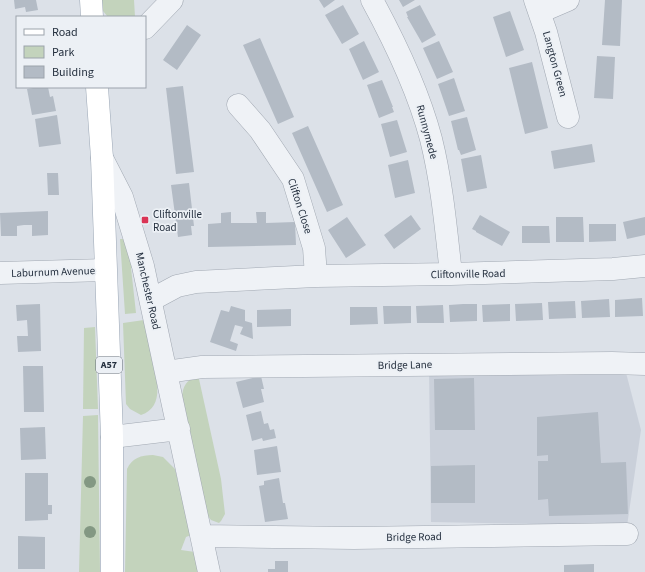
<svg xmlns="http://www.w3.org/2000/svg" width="645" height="572" font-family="'Source Sans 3',sans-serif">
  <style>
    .built { fill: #cad0da }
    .green { fill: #c3d3bc }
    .building { fill: #b3bbc5 }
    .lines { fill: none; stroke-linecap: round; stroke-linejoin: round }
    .minor-casing { stroke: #a1a8b2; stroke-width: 23 }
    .major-casing { stroke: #9aa6b5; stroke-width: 23 }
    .minor { stroke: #eff2f6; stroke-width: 22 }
    .major { stroke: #fff; stroke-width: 22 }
    .tree { fill: #839883 }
    .poi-dot { fill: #da3455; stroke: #ecf0f5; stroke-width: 1.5 }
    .labels { text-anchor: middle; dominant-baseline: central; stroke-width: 3.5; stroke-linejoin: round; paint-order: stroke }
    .shield { fill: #ecf0f5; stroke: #616a76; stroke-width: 1 }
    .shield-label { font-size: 10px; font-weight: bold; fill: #25303f }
    .street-label { font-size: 11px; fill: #25303f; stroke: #ecf0f5 }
    .poi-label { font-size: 11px; fill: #25303f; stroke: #ecf0f5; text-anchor: start }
  </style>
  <rect width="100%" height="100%" fill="#dce1e8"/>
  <!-- built -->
  <path class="built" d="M429 368 625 369 641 430 627 526 431 522Z"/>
  <!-- green -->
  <path class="green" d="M99 0H134L135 17H108L103 11Z
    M120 239H124L137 265 131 268 136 313 125 314Z
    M144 320C147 333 149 345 152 357 156 376 166 407 141 415L130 409 126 404 123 323Z
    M95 327 98 409H83L84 328Z
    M194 377 199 379 221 479 225 514 221 521 219 523 211 520 207 515 182 401C182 389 184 383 194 377Z
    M98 415 100 572H79L83 416Z
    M153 455 163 457 175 469 191 535 186 537 181 550 195 552 200 572H125L127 469C132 458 141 455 153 455Z"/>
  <!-- building -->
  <path class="building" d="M14 0H36L38 10 26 12 25 7 15 9Z
    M319 0H335L324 8Z
    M399 0H415L403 7Z
    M605 0H622L620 46 602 45Z
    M343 5 359 34 342 44 325 15Z
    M420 5 436 35 422 43 407 17H408L406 12Z
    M510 11 524 50 506 57 493 17Z
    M187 25 201 35 177 70 163 60Z
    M260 38 294 117 278 124 243 45Z
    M364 41 379 72 363 80 349 49Z
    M439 41 453 72 437 79 423 48Z
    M597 56 615 57 613 99 594 98Z
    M532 62 548 128 525 134 509 68Z
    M454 78 465 111 449 116 438 84Z
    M382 80 393 107H392L394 112 379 118 367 85Z
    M183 86 194 172 176 174 166 88Z
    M39 87H48L50 97 53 96 56 111 32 115 27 89Z
    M57 115 61 144 39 147 35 119Z
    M467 117 476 150 461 155 459 150H458L451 121Z
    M397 120 407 152 390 157 381 124Z
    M308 126 343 205 327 212 292 133Z
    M592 144 595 162 554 169 551 151Z
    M481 155 487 188 467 192 461 159Z
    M408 160 415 193 395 198 388 165Z
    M47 173H58L59 195H48Z
    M189 183 194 226H191L192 235 178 237 171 185Z
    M48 211V235L32 236V225H24L17 226V236H1L0 213Z
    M231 212V223H257L256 212H266V223L295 222 296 245 208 247V224L221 223V213Z
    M411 215 421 229 394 249 384 235Z
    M480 215 510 232 502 246 476 232V231L472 229Z
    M347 217 366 245 346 258 328 230Z
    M556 217H583L584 242H556Z
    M645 217V235L627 239 623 222Z
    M589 224H616V241L589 242Z
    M522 226H549L550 243H522Z
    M642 298 643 316 615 317V300Z
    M609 299 610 317 582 318 581 301Z
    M575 301 576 318 549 319 548 302Z
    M542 303 543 320 516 321 515 304Z
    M40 304 41 351 18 352 17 336H28L27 320 17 321 16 305Z
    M463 304H477V321L450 322 449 305Z
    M510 304V321L483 322 482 305Z
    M443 305 444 323H417L416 306Z
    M231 306 245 310V321L252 323 253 339 240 334 243 327 235 325 230 341 238 344 236 351 210 342 221 310 229 312Z
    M383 306H411V323L384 324Z
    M350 307H377L378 324 350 325Z
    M291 309V326L257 327V310Z
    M23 366H43L44 412H24Z
    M261 376 264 389H261L264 402 243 408 236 382Z
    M474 378 475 430H435L434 379Z
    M261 411 264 424 268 423 270 430 274 429 276 438 263 441 262 438 252 441 246 415Z
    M598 412 601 463 626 462 628 514 549 516 548 499 538 500V461H548V455L537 456V417Z
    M45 427 46 459 21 460 20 428Z
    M277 446 281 472 257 475 254 450Z
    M475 465V503H431V466Z
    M25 473H48V505H52V514H48V520L25 521Z
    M279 478 283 503H285L288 519 265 522 259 486 264 485V481Z
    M18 536 45 537V569H18Z
    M275 561H288V572H268V569H275Z
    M594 564V572H564V565Z"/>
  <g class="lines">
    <!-- minor casing -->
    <g class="minor-casing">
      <path id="minor" d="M372 0C396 44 418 90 431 139 442 183 446 229 451 274
        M535 0 546 32 568 117
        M540 12 568 0
        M145 28 172 0
        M238 105 260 130 293 179 314 248 316 276
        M102 158 122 197 143 266 209 572
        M0 273 105 270
        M151 300 177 286 196 282 316 276 451 274 613 269 645 266
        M166 372 202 367 612 363 645 364
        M112 437 179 429
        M202 536 354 538 627 534"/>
    </g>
    <!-- major casing -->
    <g class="major-casing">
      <path id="major" d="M91 0 92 17
        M97 87 102 158 112 437V572"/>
    </g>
    <!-- minor -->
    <use href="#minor" class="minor"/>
    <!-- major -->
    <use href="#major" class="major"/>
  </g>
  <!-- trees -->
  <g class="tree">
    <circle cx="90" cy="482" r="6"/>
    <circle cx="90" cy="532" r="6"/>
  </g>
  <!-- markers -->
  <rect class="poi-dot" x="141" y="216" width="8" height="8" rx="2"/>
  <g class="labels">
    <!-- shield labels -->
    <rect class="shield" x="96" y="357" width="26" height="16" rx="3"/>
    <g class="shield-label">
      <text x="109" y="365">A57</text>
    </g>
    <!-- street labels -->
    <g class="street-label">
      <text transform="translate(555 64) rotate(75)">Langton Green</text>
      <text transform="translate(427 132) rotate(75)">Runnymede</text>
      <text transform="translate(300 206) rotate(72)">Clifton Close</text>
      <text transform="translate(53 272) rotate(-2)">Laburnum Avenue</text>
      <text transform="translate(468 274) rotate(-1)">Cliftonville Road</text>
      <text transform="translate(148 291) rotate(77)">Manchester Road</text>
      <text transform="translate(405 365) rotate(-1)">Bridge Lane</text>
      <text transform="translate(414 537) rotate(-1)">Bridge Road</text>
    </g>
    <!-- poi labels -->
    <g class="poi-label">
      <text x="153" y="214">Cliftonville<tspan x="153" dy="13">Road</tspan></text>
    </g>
  </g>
  <!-- legend -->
  <rect x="16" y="16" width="130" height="72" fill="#ecf0f5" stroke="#9ca3ac"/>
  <rect x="24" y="29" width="20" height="6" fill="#ffffff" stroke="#9ca3ac"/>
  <text x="52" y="36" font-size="12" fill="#25303f">Road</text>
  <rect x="24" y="46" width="20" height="12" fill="#c3d3bc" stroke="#9ca3ac"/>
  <text x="52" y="56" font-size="12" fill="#25303f">Park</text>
  <rect x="24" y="66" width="20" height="12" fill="#b3bbc5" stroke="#9ca3ac"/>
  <text x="52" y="76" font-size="12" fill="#25303f">Building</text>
</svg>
